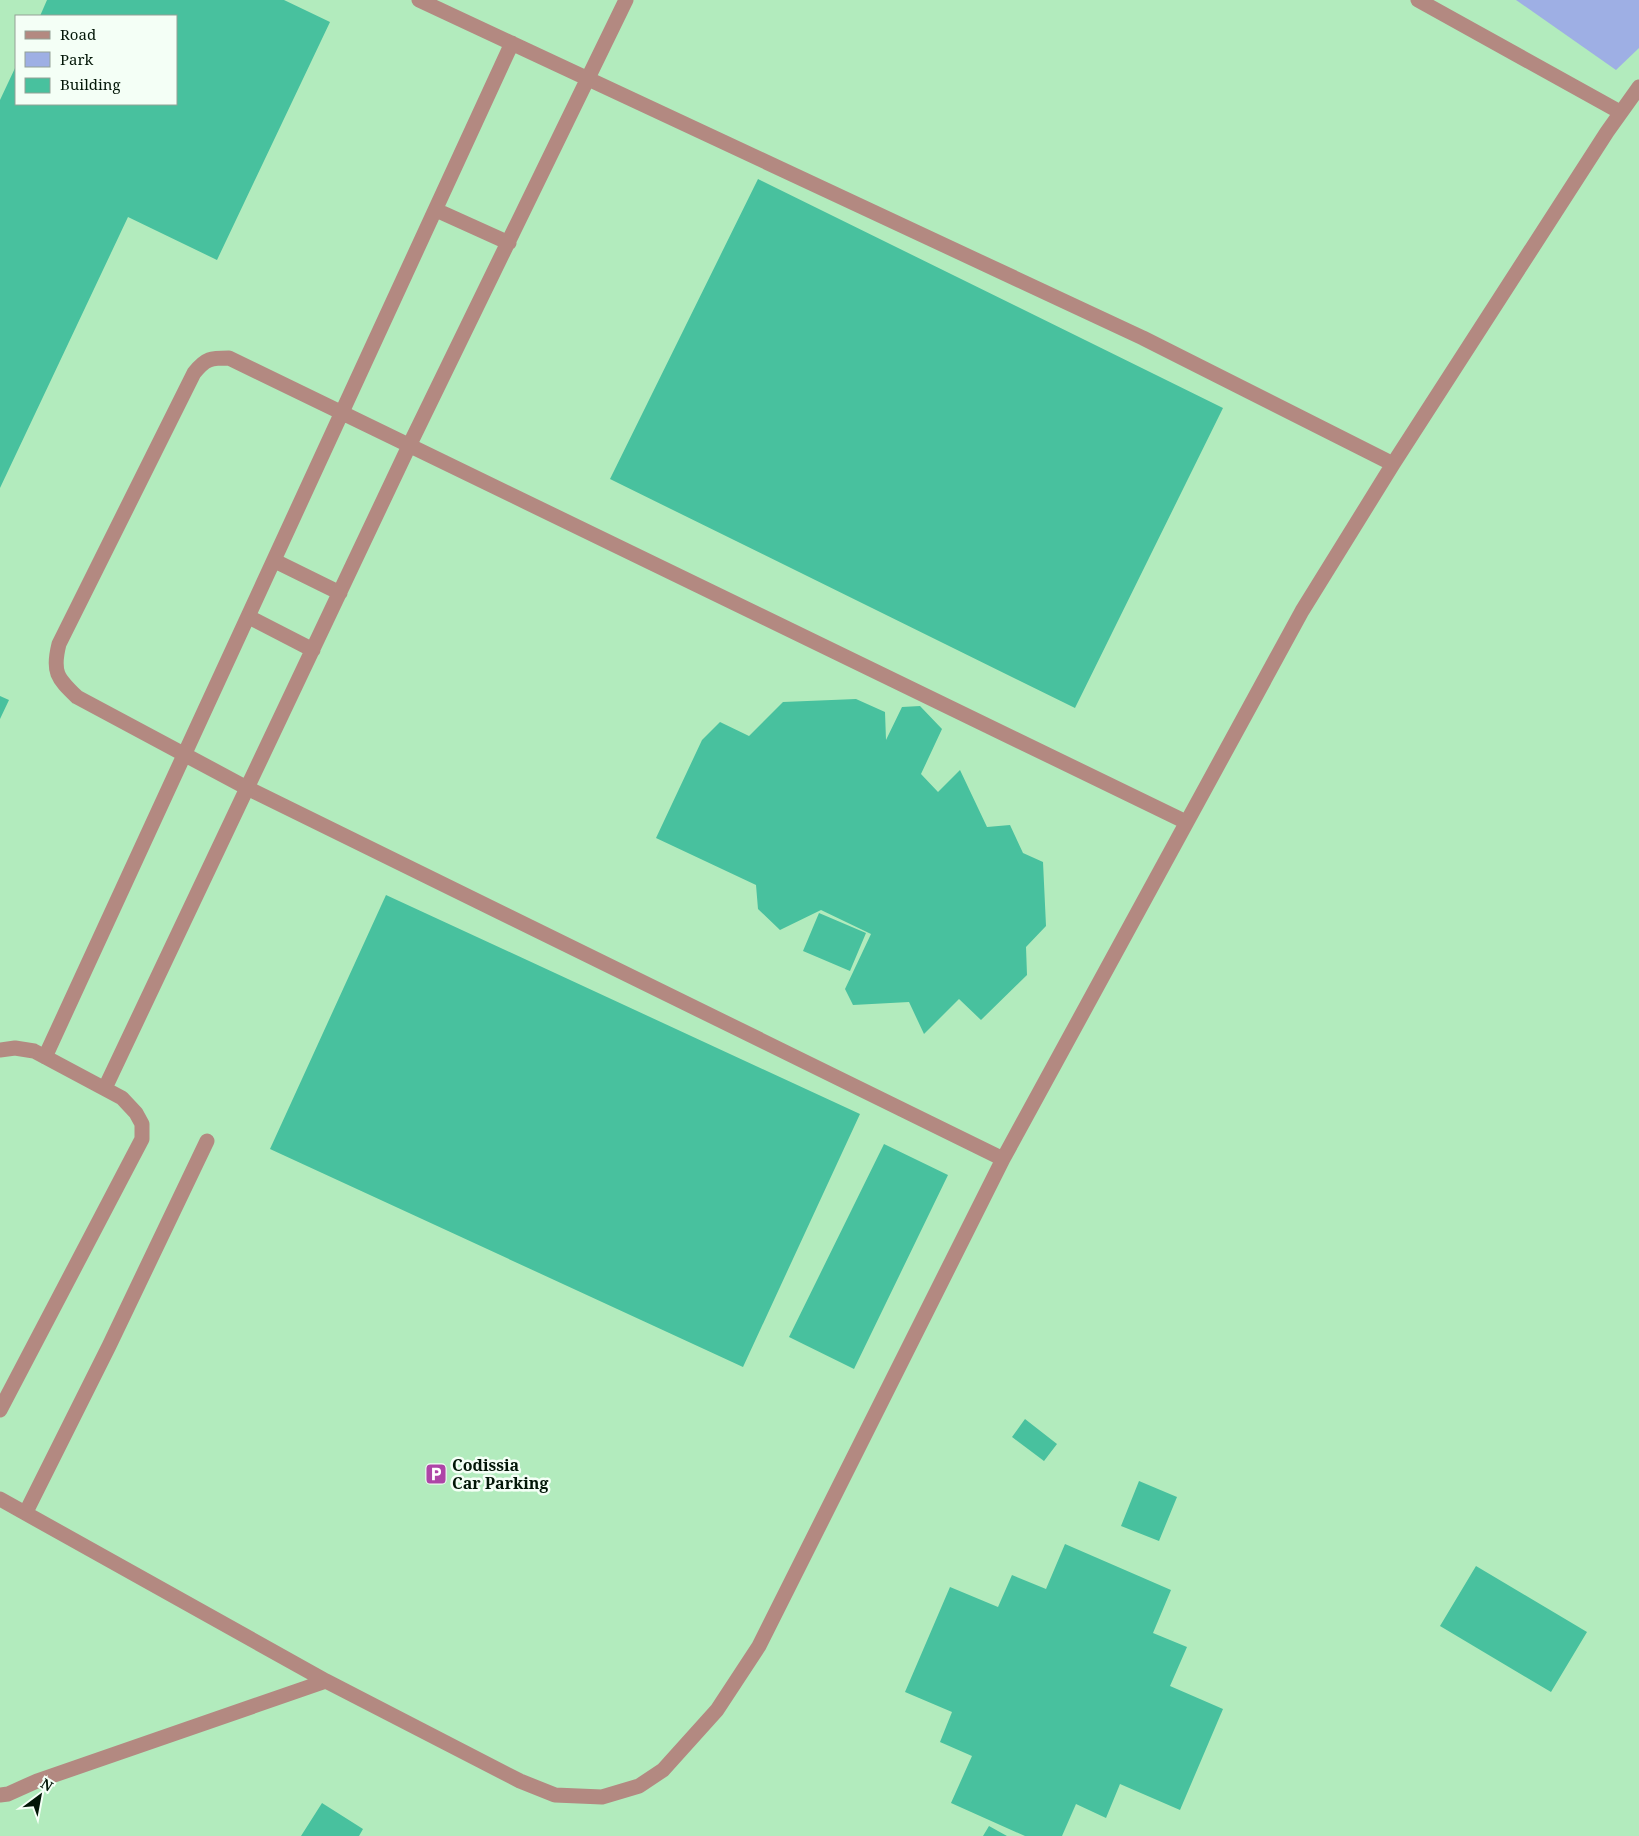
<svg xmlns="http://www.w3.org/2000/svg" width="1639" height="1836" font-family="'Noto Serif',serif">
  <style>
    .green { fill: #9eafe4 }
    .building { fill: #48c19e }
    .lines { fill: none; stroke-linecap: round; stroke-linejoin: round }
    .minor { stroke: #b38981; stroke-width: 15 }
    .labels { text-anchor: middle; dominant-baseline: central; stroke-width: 5; stroke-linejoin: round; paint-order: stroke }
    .poi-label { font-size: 16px; font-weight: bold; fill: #021607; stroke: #f4fff6; text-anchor: start }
  </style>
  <rect width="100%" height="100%" fill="#b2ebbd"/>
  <!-- green -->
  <path class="green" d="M1516 0H1639V48L1616 70Z"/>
  <!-- building -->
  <path class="building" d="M47 0H284L330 22 217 260 128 217 0 488V100L16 66V104H176V16H40Z
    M758 179 1223 408 1075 708 610 479Z
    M0 696 9 700 0 719Z
    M856 699 885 712 886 740 902 707 920 706 942 729 921 774 938 792 960 770 987 827 1010 825 1023 853 1043 862 1046 926 1026 947 1027 975 981 1020 959 999 924 1034 909 1002 853 1005 845 989 871 934 821 910 780 930 758 909 756 885 656 838 702 740 720 722 749 736 783 702Z
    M386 895 860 1114 743 1367 270 1149Z
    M819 913 866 933 850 971 803 951Z
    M884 1144 948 1175 854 1369 789 1337Z
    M1025 1419 1057 1444 1044 1461 1012 1437Z
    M1139 1481 1177 1497 1159 1541 1121 1526Z
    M1065 1544 1171 1590 1153 1633 1187 1647 1170 1686 1223 1709 1180 1810 1120 1784 1106 1818 1076 1804 1062 1836H1025L951 1803 972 1756 940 1742 952 1712 905 1692 950 1587 998 1607 1012 1575 1046 1589Z
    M1476 1566 1587 1632 1551 1692 1440 1626Z
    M322 1803 363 1829 359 1836H301Z
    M989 1826 1007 1836H983Z"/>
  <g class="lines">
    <!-- minor -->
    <path class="minor" d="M419 0 1143 338 1393 464
      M1418 0 1620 112
      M436 210 509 243
      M275 561 340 593
      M249 617 313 650
      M0 1050 15 1048 34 1051 122 1098 136 1113 142 1124V1139L0 1410
      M45 1057 512 43
      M105 1088 409 446 626 0
      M1003 1159 247 788 77 697C57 678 52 672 59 644L194 373C206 358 211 358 229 358L1186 822
      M0 1499 326 1681 520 1781 555 1795 602 1797 639 1786 663 1770 717 1710 759 1646 1003 1159 1302 611 1393 464 1607 132 1639 87
      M26 1512 109 1346 207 1141
      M0 1795 8 1794 37 1781 326 1681"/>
  </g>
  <!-- icons -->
  <defs>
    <g id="parking-square" transform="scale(1.125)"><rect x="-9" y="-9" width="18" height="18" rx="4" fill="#ae45a7" stroke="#f4fff6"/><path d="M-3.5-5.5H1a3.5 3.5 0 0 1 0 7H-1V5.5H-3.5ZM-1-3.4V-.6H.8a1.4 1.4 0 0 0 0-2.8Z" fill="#fff"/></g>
  </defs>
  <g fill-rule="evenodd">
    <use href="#parking-square" x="436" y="1474"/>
  </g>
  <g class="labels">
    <!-- poi labels -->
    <g class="poi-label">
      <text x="452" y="1465">Codissia<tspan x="452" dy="18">Car Parking</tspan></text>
    </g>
  </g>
  <!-- legend -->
  <rect x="15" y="15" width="162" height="90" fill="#f4fff6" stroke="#93a296"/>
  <rect x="25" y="31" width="25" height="8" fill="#b38981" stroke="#93a296"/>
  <text x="60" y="40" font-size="15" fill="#021607">Road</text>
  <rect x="25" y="52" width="25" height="15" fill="#9eafe4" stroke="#93a296"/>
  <text x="60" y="65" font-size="15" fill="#021607">Park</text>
  <rect x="25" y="78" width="25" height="15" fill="#48c19e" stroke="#93a296"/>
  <text x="60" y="90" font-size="15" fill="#021607">Building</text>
  <!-- north arrow -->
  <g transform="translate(40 1796) rotate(32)" stroke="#f4fff6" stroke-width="4" paint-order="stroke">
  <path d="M0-4L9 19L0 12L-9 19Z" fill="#021607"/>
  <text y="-8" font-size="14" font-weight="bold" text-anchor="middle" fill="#021607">N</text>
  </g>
</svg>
